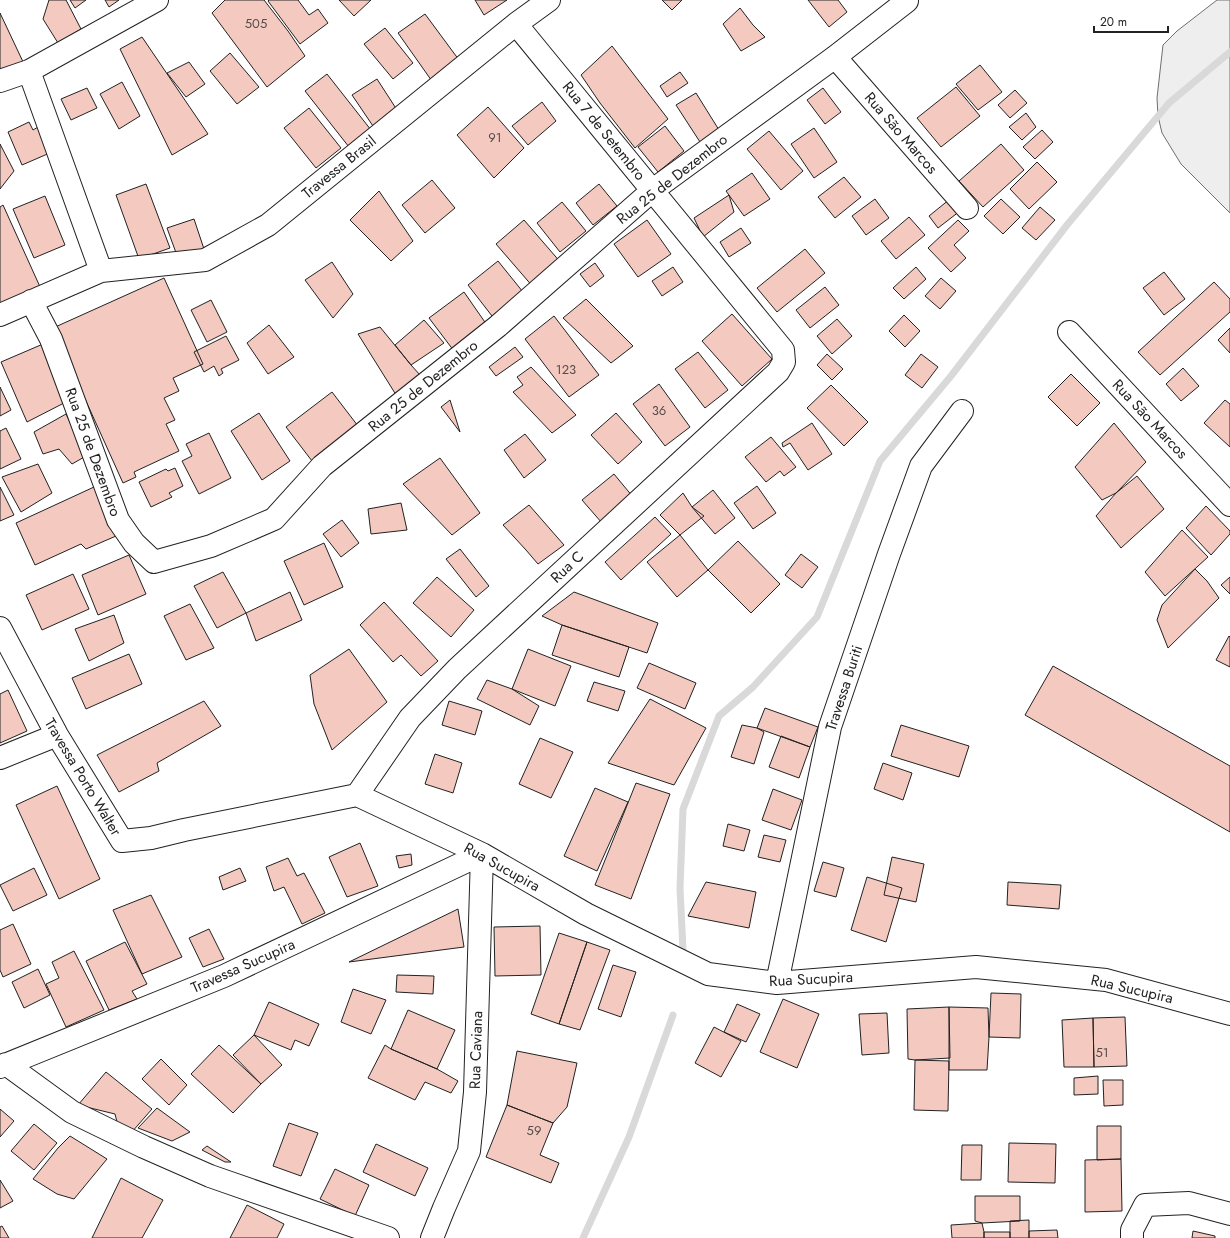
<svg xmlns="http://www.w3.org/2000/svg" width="1230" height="1238" font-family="Jost,sans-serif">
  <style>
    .green { fill: #eee; stroke: #6f6f6f }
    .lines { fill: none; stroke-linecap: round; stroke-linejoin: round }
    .stream { stroke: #d9d9d9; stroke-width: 7 }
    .building { fill: #f3c9c0; stroke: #222 }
    .street-casing { stroke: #222; stroke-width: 24 }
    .street { stroke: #fff; stroke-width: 22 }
    .labels { text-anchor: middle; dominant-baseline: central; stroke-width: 3; stroke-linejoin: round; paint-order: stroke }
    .number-label { font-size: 13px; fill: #564c4a }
    .street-label { font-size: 15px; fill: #222; stroke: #fff }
  </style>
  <rect width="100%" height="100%" fill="#fff"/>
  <!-- green -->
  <path class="green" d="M1217 0H1230V213L1181 164 1162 133 1158 116 1157 98 1163 45 1177 31Z"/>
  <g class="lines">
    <!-- stream -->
    <path class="stream" d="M683 950 680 888 683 809 719 716 753 687 817 617 880 461 951 376 1067 225 1169 103 1230 52
      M583 1238 629 1137 673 1015"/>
  </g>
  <!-- building -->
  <path class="building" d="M49 0H66L81 29 58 43 43 19Z
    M70 0H86L75 8Z
    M105 0H119L109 7Z
    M225 0H264L288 31 305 56 267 87 212 13Z
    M269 0H298L309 15 318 9 328 23 300 44 268 1Z
    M339 0H371L354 16Z
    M475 0H507L484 15Z
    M662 0H682L672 10Z
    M808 0H838L847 12 829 27Z
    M740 8 753 25 765 37 741 51 723 24Z
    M0 13 25 66 0 77Z
    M425 14 462 64 434 84 398 33Z
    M385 28 413 63 393 79 364 44Z
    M142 37 208 134 172 155 120 49Z
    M612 46 668 119 635 148 600 103 581 75Z
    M230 53 259 87 237 104 210 71Z
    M189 62 205 84 186 97 167 73Z
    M980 65 1002 92 978 110 956 84Z
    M680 72 688 83 667 97 660 86Z
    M327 74 371 130 349 147 305 91Z
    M377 79 399 113 375 129 352 95Z
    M122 82 140 116 119 129 100 94Z
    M956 87 980 116 941 147 917 118Z
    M87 88 97 108 71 120 61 99Z
    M823 88 841 112 825 124 807 100Z
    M1015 90 1027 103 1010 118 998 105Z
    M696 93 719 130 700 142 676 105Z
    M542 102 556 121 528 145 512 126Z
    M488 107 524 148 494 178 457 135Z
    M309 108 341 148 316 168 284 128Z
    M1026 113 1036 127 1022 140 1009 127Z
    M29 122 33 130 38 127 52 152 22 165 8 132Z
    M665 126 684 151 658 172 638 147Z
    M814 128 837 162 814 178 791 144Z
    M1042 130 1053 142 1035 159 1023 147Z
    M769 131 803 171 781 190 747 149Z
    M0 144 14 171 0 189Z
    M1001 144 1024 170 983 207 959 181Z
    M1037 162 1057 182 1029 209 1010 189Z
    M752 173 770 199 744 216 726 191Z
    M844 177 861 197 835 218 818 197Z
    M432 180 455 208 425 233 402 205Z
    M146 184 170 248 139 259 116 195Z
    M599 184 617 206 593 225 576 203Z
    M379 191 413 241 391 261 350 220Z
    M729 195 734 212 703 237 694 218Z
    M45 196 65 245 34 258 13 209Z
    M875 199 889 218 866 235 852 216Z
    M950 199 960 211 938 228 929 216Z
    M1001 199 1020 217 1003 234 984 216Z
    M562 202 586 231 560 252 537 223Z
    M3 205 41 289 0 307V207Z
    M1040 207 1055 220 1036 240 1022 228Z
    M909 217 925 235 896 259 881 241Z
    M194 219 205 252 179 261 167 228Z
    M524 220 562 264 534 288 496 244Z
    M647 220 671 254 638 277 614 244Z
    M958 220 969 231 954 245 966 258 951 272 928 248Z
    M741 228 751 243 729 257 720 242Z
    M805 249 825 273 777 312 757 288Z
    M498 261 523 292 492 316 468 285Z
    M332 262 353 294 333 318 305 280Z
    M595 263 604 276 590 287 580 274Z
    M673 267 683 282 662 296 652 281Z
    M916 267 926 279 904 299 893 288Z
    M1164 272 1185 299 1164 315 1143 288Z
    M164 278 203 364 173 378 179 391 164 398 175 420 166 424 179 451 134 472 136 477 123 483 53 328Z
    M941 278 956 291 940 309 925 296Z
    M1214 282 1230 299V312L1160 375 1138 352Z
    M825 287 839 305 810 328 796 310Z
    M464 292 489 328 457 355 429 318Z
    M586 299 633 346 611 363 563 318Z
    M211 300 227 332 207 342 191 310Z
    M732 314 772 359 742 386 702 341Z
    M904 315 920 331 905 347 889 331Z
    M554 316 599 375 569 397 525 339Z
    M837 319 852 336 832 354 817 336Z
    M424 320 444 343 411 365 395 345Z
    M269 325 294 357 268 374 247 343Z
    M380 327 411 365 420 375 398 398 358 334Z
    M1230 328V353L1218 340Z
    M226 336 239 360 221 369 223 373 219 376 214 366 204 372 194 352Z
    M43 344 64 403 27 422 1 362Z
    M515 347 523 357 496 376 489 367Z
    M698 352 728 390 705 408 675 369Z
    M827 354 843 369 832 380 817 365Z
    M921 354 938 367 922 388 905 375Z
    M531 367 576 415 552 433 513 392 523 385 517 377Z
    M1183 368 1199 386 1181 401 1166 384Z
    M1071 374 1100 403 1077 426 1048 397Z
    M659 384 690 427 665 446 633 404Z
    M831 385 868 422 844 446 807 408Z
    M0 387 11 410 0 416Z
    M332 392 358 426 312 461 286 427Z
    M450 400 460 432 441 407Z
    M1225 400 1230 404V447L1204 423Z
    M259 413 290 461 262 480 231 431Z
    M616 413 642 442 618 464 591 435Z
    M66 414 86 456 72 464 59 449 43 454 34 432Z
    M812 423 832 454 808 470 790 443 783 447 782 443Z
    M1114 423 1146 462 1116 493 1102 500 1075 467Z
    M6 428 21 459 0 469V431Z
    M209 433 231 478 199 494 182 461 192 456 186 444Z
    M525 434 546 460 524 478 504 450Z
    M771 437 796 467 784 476 780 471 766 482 745 457Z
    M440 458 480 513 452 535 403 484Z
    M38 464 52 493 21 512 2 477Z
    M175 468 183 486 169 493 172 497 151 507 139 482 166 469 168 471Z
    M614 474 633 497 602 523 582 500Z
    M1137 476 1164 509 1121 548 1096 516 1116 493Z
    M757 486 776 513 753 529 734 503Z
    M0 487 14 515 0 521Z
    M94 487 116 536 86 549 81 544 35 565 16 523Z
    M713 490 735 518 715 534 692 507Z
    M683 493 692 507 704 516 680 535 660 515Z
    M401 503 407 530 371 534 368 509Z
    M529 505 564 545 538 564 526 550 503 525Z
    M1206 506 1230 531V534L1211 555 1186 528Z
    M655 517 671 534 621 580 605 562Z
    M342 520 359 543 341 557 323 534Z
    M1182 530 1208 557 1165 596 1145 572Z
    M680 535 708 570 677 597 647 562Z
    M738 541 780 584 751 613 708 570Z
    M324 543 343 587 304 605 284 561Z
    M460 549 489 586 476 597 446 559Z
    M801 554 818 567 802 588 785 575Z
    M129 555 146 594 98 615 82 575Z
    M1195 569 1207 581 1219 598 1168 648 1157 620 1162 605Z
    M223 572 246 613 217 628 194 586Z
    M73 574 89 609 42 630 26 595Z
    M437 577 474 610 451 637 413 603Z
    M1230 577V594L1221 585Z
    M290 592 302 620 256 641 246 613Z
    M574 592 658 623 647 653 562 625 542 616Z
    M384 602 438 661 421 676 401 655 393 662 360 625Z
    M190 604 214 648 186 660 164 616Z
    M114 615 124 643 89 661 75 629Z
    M562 625 629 647 619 677 552 655Z
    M1229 636 1230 637V667L1216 660Z
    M349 649 387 702 332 750 314 704 310 675Z
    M528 649 571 666 555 706 512 689Z
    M129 654 142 684 86 709 72 678Z
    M649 663 696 683 685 709 637 688Z
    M1053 666 1230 766V832L1025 715Z
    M487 680 512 689 539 706 530 725 477 699Z
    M594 682 625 691 618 711 587 701Z
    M8 690 27 731 0 743V694Z
    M650 699 706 728 674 785 608 763Z
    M204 701 221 726 157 763 159 771 119 792 97 755Z
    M449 701 482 711 475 735 442 725Z
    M765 708 818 727 810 747 757 728Z
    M742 725 757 728 764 732 754 764 731 757Z
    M901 725 969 746 959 777 891 756Z
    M781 736 810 747 799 778 769 767Z
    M540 738 573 752 551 798 519 784Z
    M435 754 462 763 453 793 425 784Z
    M883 763 912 773 903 800 874 789Z
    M636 783 670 794 631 899 595 885Z
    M57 786 100 879 59 899 16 805Z
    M595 788 628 802 597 871 564 856Z
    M773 789 802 800 791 830 762 820Z
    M728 824 750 830 744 851 723 846Z
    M764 835 786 840 780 862 758 857Z
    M360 843 378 886 347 897 329 857Z
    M411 854 412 865 399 868 396 856Z
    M892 857 924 864 916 902 884 895Z
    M288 858 297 876 304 873 325 913 302 924 284 887 274 891 266 867Z
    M823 862 844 868 836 897 814 891Z
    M34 868 47 895 13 911 0 885Z
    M240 868 246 881 223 890 219 877Z
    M867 877 902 888 886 942 851 930Z
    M706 882 756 892 749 928 688 916Z
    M1008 882 1061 885 1059 909 1007 905Z
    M151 895 182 957 142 974 113 910Z
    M458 909 464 947 349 962Z
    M13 924 31 964 3 977 0 970V930Z
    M540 926 541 975 495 976 494 927Z
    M209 929 224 959 203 967 189 938Z
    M559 933 587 942 559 1024 531 1014Z
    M125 942 147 984 132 991 137 999 109 1010 86 961Z
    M587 942 610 950 580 1030 559 1024Z
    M74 951 104 1010 66 1027 46 984 59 978 52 962Z
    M613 965 636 972 621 1017 598 1009Z
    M38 969 50 995 24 1008 12 982Z
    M397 975 434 976 433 994 396 992Z
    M353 989 386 1000 371 1034 341 1022Z
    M991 993 1021 994 1020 1038 989 1037Z
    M783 999 819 1014 797 1068 760 1052Z
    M269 1002 319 1024 309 1046 295 1040 291 1050 254 1035Z
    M737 1004 760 1014 746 1042 724 1032Z
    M949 1007 950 1058 915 1060 908 1059 907 1009Z
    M949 1007 988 1008 989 1037 987 1070H949Z
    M408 1010 455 1030 437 1069 391 1049Z
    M887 1013 889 1053 862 1055 859 1014Z
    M1125 1017 1127 1066 1094 1067 1093 1018Z
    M1093 1018 1094 1067H1064L1062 1020Z
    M714 1027 741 1041 721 1077 695 1063Z
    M254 1035 282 1065 261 1084 233 1055Z
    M219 1045 261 1084 233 1113 191 1074Z
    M385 1045 391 1049 437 1069 458 1081 451 1093 425 1082 415 1100 368 1078Z
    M517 1051 577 1063 567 1107 553 1123 507 1105Z
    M161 1059 187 1085 169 1105 142 1079Z
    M915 1060 949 1061 948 1111 914 1110Z
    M106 1072 152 1109 131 1133 117 1122 115 1114 78 1105Z
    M1098 1076V1094L1074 1095V1078Z
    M1103 1080H1123V1105L1104 1106Z
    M507 1105 553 1123 540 1155 559 1163 551 1183 486 1157Z
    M157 1108 190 1132 172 1141 138 1128Z
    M0 1109 14 1121 0 1137Z
    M289 1123 318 1133 301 1176 273 1166Z
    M34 1124 57 1143 34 1170 11 1151Z
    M1097 1126H1121V1159L1097 1160Z
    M70 1136 107 1159 74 1199 57 1194 33 1179 58 1148Z
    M1009 1143 1056 1144 1055 1183 1008 1182Z
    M376 1144 428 1168 415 1196 363 1172Z
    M962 1145H982L981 1180H961Z
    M207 1146 231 1162H225L202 1150Z
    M1121 1159 1122 1211 1085 1212V1160Z
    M335 1169 369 1185 355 1216 320 1199Z
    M121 1178 163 1200 142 1238H92Z
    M0 1180 13 1201 0 1208Z
    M975 1196H1020V1221L982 1223 975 1221Z
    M247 1205 284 1224 277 1238H230Z
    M1029 1220V1238H1010V1221Z
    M982 1223 984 1232V1238H952L951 1225Z
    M2 1226 9 1238H0V1227Z
    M1057 1230 1058 1238H1029V1231Z
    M1193 1231 1215 1236V1238H1192Z
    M984 1232H1010V1238H984Z"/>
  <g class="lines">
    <!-- street casing -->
    <g class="street-casing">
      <path id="street" d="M835 57 967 208
        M29 71 101 271
        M0 81 29 71 157 0
        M31 301 51 339 118 520 134 543 154 562 211 546 274 519 322 466 498 326 653 190 835 57 907 1
        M0 315 101 271 205 260 268 225 516 24 549 0
        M1069 332 1230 505
        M0 628 57 735 122 841 151 838 184 830 357 795
        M0 758 57 735
        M357 795 410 718 457 669 778 372 784 362 783 350 516 24
        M357 795 482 854 586 914 708 974 777 983 976 967 1106 980 1230 1014
        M777 983 830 727 889 554 921 466 962 411
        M6 1064 72 1112 144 1147 210 1176 388 1238
        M0 1067 224 976 482 854 475 1092 469 1151 444 1208 432 1238
        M1132 1238V1230L1145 1205 1189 1203 1230 1214"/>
    </g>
    <!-- street -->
    <use href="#street" class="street"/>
  </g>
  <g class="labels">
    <!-- number labels -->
    <g class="number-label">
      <text x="256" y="23">505</text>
      <text x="495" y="137">91</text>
      <text x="566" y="369">123</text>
      <text x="659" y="410">36</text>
      <text x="1102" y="1052">51</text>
      <text x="534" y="1130">59</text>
    </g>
    <!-- street labels -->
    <g class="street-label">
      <text transform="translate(604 131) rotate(51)">Rua 7 de Setembro</text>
      <text transform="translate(901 133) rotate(49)">Rua São Marcos</text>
      <text transform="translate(339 167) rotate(-39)">Travessa Brasil</text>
      <text transform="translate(672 179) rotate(-38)">Rua 25 de Dezembro</text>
      <text transform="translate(423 386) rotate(-39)">Rua 25 de Dezembro</text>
      <text transform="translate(1150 419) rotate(47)">Rua São Marcos</text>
      <text transform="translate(93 452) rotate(70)">Rua 25 de Dezembro</text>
      <text transform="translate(567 567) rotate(-43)">Rua C</text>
      <text transform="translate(844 688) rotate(-72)">Travessa Buriti</text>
      <text transform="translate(83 777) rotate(59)">Travessa Porto Walter</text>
      <text transform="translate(502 867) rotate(29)">Rua Sucupira</text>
      <text transform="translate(243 966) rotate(-24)">Travessa Sucupira</text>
      <text transform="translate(811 979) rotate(-3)">Rua Sucupira</text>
      <text transform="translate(1132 989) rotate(13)">Rua Sucupira</text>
      <text transform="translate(476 1050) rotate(-88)">Rua Caviana</text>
    </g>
  </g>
  <!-- scale -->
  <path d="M1094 26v6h74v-6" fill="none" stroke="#222222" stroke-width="2"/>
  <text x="1100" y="26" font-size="12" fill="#222222" stroke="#ffffff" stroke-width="3" paint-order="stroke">20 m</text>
</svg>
